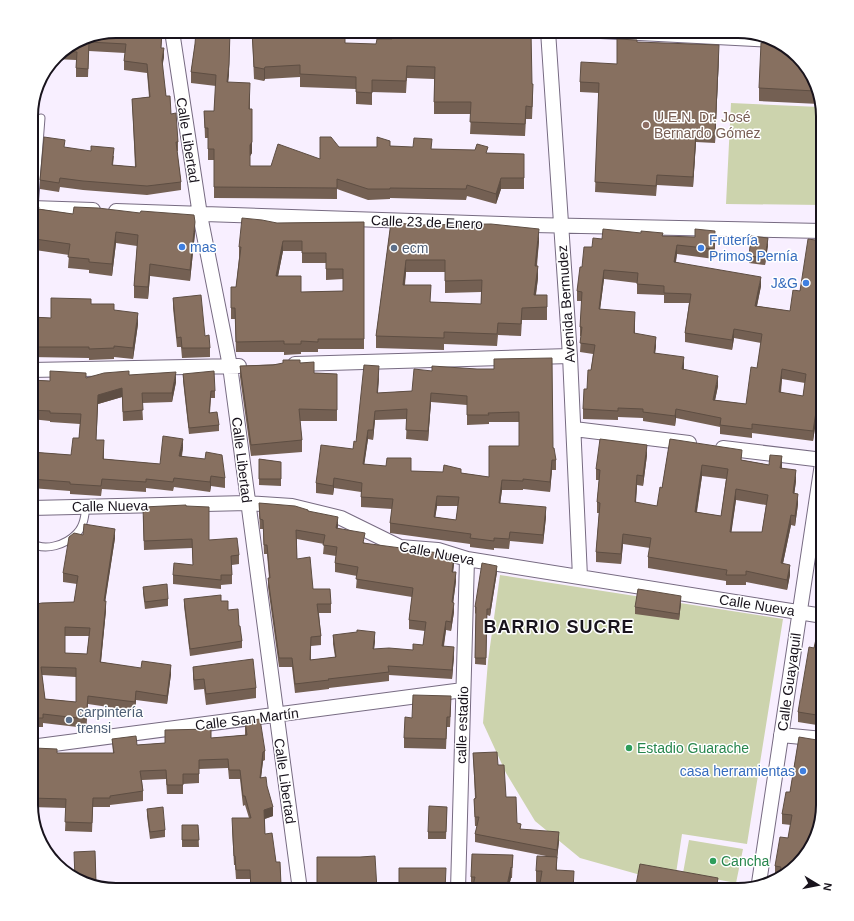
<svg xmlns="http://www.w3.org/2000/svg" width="854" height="921" font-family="Arial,sans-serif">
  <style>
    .green { fill: #ccd3ad }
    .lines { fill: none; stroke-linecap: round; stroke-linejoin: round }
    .lane-casing { stroke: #776b82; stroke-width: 9 }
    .street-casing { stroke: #776b82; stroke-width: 16 }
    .lane { stroke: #fff; stroke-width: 7 }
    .street { stroke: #fff; stroke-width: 14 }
    .wall { fill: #746053; fill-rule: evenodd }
    .shaded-wall { fill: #5e4e43 }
    .building { fill: #877060; stroke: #5e4e43; fill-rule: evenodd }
    .education-dot { fill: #8d6e63; stroke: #fff; stroke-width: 1.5 }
    .shop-dot { fill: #3f7fe0; stroke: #fff; stroke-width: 1.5 }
    .service-dot { fill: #5c6f8a; stroke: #fff; stroke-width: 1.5 }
    .leisure-dot { fill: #2e9e5b; stroke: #fff; stroke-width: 1.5 }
    .labels { text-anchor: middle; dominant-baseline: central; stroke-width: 3; stroke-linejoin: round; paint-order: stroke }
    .education-label { font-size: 14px; fill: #785e54; stroke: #fff; text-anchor: start }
    .street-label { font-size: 14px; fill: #18131c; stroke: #fff }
    .shop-label { font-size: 14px; fill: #366cbe; stroke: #fff; text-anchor: start }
    .service-label { font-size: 14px; fill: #4e5e75; stroke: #fff; text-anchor: start }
    .leisure-label { font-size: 14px; fill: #27864d; stroke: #fff; text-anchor: start }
    .district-label { font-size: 18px; font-weight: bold; letter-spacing: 1px; fill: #18131c; stroke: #fff }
    .rim { fill: none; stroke: #18131c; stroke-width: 2 }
  </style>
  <rect width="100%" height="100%" fill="#f8efff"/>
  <!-- green -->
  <path class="green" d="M731 103 820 107 823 116V205L726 204Z
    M500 575 783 619 747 844 682 834 675 880 637 874 580 858 535 821 506 773 483 723 488 661Z
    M689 840 743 849 736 883 683 873Z"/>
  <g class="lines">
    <!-- lane casing -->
    <g class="lane-casing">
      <path id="lane" d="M34 208 41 118
        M31 542C44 553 67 544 77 533 84 526 85 515 86 506"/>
    </g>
    <!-- street casing -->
    <g class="street-casing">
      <path id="street" d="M172 31 200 215 230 366 300 890
        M548 31 570 356 580 577
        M601 31 776 40
        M31 208 93 210
        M116 211 533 225 823 231
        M295 364 570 356
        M31 370 239 366
        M574 429 689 443
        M723 448 823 460
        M31 508 248 503 292 506 341 518 400 547 438 550 467 559 823 616
        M781 735 823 739
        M31 747 463 690
        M759 883 823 457
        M458 890 467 559"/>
    </g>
    <!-- lane -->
    <use href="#lane" class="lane"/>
    <!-- street -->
    <use href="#street" class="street"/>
  </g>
  <!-- wall -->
  <path class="wall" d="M162 31 161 48 164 57 162 65 166 96 171 114 178 142V151H177L181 182V190L147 195 83 190 60 187 59 192 40 189V180L65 148 114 156 113 165 135 167 132 99 149 97 147 73 124 70V61L125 53 89 51 88 77H76V60L55 59 53 69 48 67 60 52 84 37Z
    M252 31 345 43 532 84 533 96 532 119H526L525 136 470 134 471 114H434V79L407 78 406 93 372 92V105L356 104V89L300 87V77L265 79 264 81 254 79Z
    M637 42 719 56 715 143 696 142 693 187 657 185 656 196 595 192 599 93 580 92V82L617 64Z
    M195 44 229 74 228 82 250 94V109L252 136V153L250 156V166H271L320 159 339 147H377L390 146 488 153 524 154V189H501L496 204 467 196 466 200 390 198V199L368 200 337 189V199L214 198V160H208V138H205L204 111H214L216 86 191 83V72Z
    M805 64 819 104 759 101V88Z
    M31 206 39 209 73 214 195 233 190 281 150 276 148 299 134 298V286L137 246 116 243 112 276 89 273V270L68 268 69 255 35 250Z
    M364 222V349H318V352H301V354L284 355V352H236L235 319H231V287H236L239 258V247L277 223ZM283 251H302V263H326V280L343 279V291L301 292 278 276Z
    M391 222 539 241 537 266 538 278 536 295H547V320H522L521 336 498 335 497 346 444 344V350L376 348V336ZM406 272H445V293L481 292V304L431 302 405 285Z
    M663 236 715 241 714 259 677 254 676 262 761 286 757 306 790 311 823 241V324H822L818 348 823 349V373L819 396V402L813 441 752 433V438L720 434V427L676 418 675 426 643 421V418L618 417V420L583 419V409L591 370 593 354 580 352 581 336H580V327L582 301H577V291L582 267 592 247 602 239ZM604 279 637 283V294L664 295V303H689L685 333V342L732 350 734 338 761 343 757 368 746 404 715 400 718 386 684 369V367L655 353 656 346 635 334V321L600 309ZM782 379 805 383 803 396 781 393Z
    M768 245 765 265 749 263V256Z
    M173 298 205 336 210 348V357L182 358 181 347H177L173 308Z
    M91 304 114 310 138 324 133 359 114 357V359L89 360V358L31 357V317L51 318Z
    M300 363 314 373 337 374V421H300L302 440V452L251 456 240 377V366Z
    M494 369 553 448 556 460V470H552L550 492 523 489V490H502L500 503 546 517 543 544 510 541 509 549 494 548V550L470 547V544L390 533V523L392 509 361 507V492L334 488 333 495 316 493V483L353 449 356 442 379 376 378 393 412 391 432 371ZM431 402 467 405V425L489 424V422H519V446L489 477 461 473 411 471 364 464 368 439 373 440 375 420 407 419 406 439 428 441ZM437 506H458L456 520 435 517Z
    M183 374 215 391V398H211L210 413 219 425V431L189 434 183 381Z
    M129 375 176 382 172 402 142 403 143 420 123 421 122 397 98 404 96 440 104 450V459L160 464 183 448 182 456 225 478V488L211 486 210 492 174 487 173 491 146 488V492L102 489 101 496 70 494V491L31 488V452L71 455 79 438 80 424 50 422V421L31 419V380L50 381Z
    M670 439 742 460 769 465 782 466V468L796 481 794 494 798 504 795 526 791 525 783 563 790 575 787 590 746 582V585H726V581L648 568V557L650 548 623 544 621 564 596 562V552L599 513H597V502L599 480H596V469L647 455 643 486 637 485 636 503 657 506 662 488ZM702 476 726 479 721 516 697 512ZM736 500 766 505 762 532H731Z
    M259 459 281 462V486L259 485Z
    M259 503 308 511 338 526 337 529 365 543 454 564 453 572 456 581 453 603 454 612 451 631 446 630 444 646 454 656 452 679 389 675V681L329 688V689L295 693 292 667H279L268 587V578H269L267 554H264L263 529H260L259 512ZM297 539 324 544 323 554 336 556 335 563V572L357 576 356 588 412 597 409 620V629L425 631 423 645 413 650 374 649 375 641 333 635V644L335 657 311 660V646L321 645V636L319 613H331V604L313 589 297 559Z
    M186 506 209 540 239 555V564L232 565V584L221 585V589L173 584V575L193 565 192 548 144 550 143 516Z
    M83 535 115 538 105 601 106 610 101 662 171 674 167 704 136 700 135 711 88 704 86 728 43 723V727H31V605L74 602 77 584 63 582V573ZM65 636H89L87 654 65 653ZM42 675 76 677V702L45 699Z
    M497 572 490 616 487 615 486 665 475 664 476 614 475 613V607Z
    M823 580V597H822V587Z
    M143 587 168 599V606L145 609 143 593Z
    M184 599 221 601 228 610 239 626 242 641V648L190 656 184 606Z
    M681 603 679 620 635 614V607Z
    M823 621V726L798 722V712L814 648Z
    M193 667 256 688V698L206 705 204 689 194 690 193 678Z
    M451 707 450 727H447L446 749 404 748V738L412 718Z
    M245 721 265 751V760L263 761 261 777 267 786 273 816 265 819V834L276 862H280L281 890H250V879H236L235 865H234L232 828 249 818 245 805 243 806 240 779H229L228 768 199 769V783L183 784V794H167L166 779 142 780 143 791V801L110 805V807H93L92 832 65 831 66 808 31 807V759H34L57 753H113L112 739 137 745 165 743V730L211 738 245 735Z
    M799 737 790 872 778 877 775 876V866L788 838 791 825 782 824V814L790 792Z
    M473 753 498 765 506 797 517 823 521 830 559 841 557 859V870L574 882V890H539L540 882H536V871L546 856 475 842V834L477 826H475L474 799 475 798Z
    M447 807 446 839H428V832Z
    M147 809 165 830V837L150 839 147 816Z
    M182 825H198L199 847H182Z
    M95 851 96 885 78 881Z
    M513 855 512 878H511L508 890 471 887V877Z"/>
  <!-- shaded-wall -->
  <path class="shaded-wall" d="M230 31 229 74 227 93V82Z
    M719 45V56L715 143V133Z
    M164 48V57L162 69V60Z
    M55 58V59L53 69V61Z
    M265 67V79L264 81V69Z
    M34 125V138L31 179V167Z
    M252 125V153L250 156V145Z
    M696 132V142L693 187V177Z
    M501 178V189L496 204V194Z
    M195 222V233L190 281V270Z
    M539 229V241L535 278V266Z
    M715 231V241L714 259V249Z
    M116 232V243L112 276V264Z
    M768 238V245L765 265V258Z
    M35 239V250L31 277V266Z
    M283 241V251L276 286V276Z
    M677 245V254L674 271V262Z
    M406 260V272L403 297V285Z
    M150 264V276L148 299V287Z
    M538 266V278L534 307V295Z
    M604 270V279L599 318V309Z
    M761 277V286L755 315V306Z
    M635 312V321L634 343V333Z
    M138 313V324L133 359V348Z
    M822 315V324L816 358V348Z
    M734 329V338L732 350V340Z
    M656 337V346L654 362V353Z
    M684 357V367L682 379V369Z
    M823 363V373L819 396V402L813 441V431L818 393Z
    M379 366V376L377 402V393Z
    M782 369V379L779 402V392Z
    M176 372V382L172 402V393Z
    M718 376V386L713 410V400Z
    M122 388V397L98 404 96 449 98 395Z
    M431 393V402L428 441V431Z
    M676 409V418L675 426V416Z
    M375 411V420L373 440V430Z
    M368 430V439L363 474V464Z
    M183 439V448L179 466V456Z
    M647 445V455L643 486V476Z
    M782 456V466L780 479V468Z
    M552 460V470L550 492V482Z
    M702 465V476L695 522V512Z
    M796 470V481L793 504V493Z
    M637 475V485L635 513V502Z
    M211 476V486L210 492V482Z
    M334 478V488L333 495V486Z
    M502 480V490L499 513V503Z
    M736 489V500L730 543V532Z
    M798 494V504L795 526V516Z
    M437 496V506L434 527V517Z
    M546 507V517L543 544V535Z
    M791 515V525L781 573V563Z
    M338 517V526L336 537V528Z
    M115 529V538L104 610V601Z
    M623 534V544L621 564V554Z
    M454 555V564L452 581V572Z
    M790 565V575L787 590V580Z
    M497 566V572L490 616V609Z
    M456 572V581L452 612V602Z
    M681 596V603L679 620V614Z
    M106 601V610L100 671V662Z
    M454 603V612L451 631V622Z
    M446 621V630L442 655V646Z
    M375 632V641L373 658V649Z
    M454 647V656L452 679V670Z
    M171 665V674L167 704V696Z
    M136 691V700L135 711V702Z
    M88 696V704L86 728V719Z
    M263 752V761L260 787V778Z
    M273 807V816L264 819V810Z
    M559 832V841L557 859V850Z
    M511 867V878L508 890H506Z
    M718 878V890H716Z"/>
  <!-- building -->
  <path class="building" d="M116 31H162L161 48H164L162 60 166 96H170L171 114 176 113 178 142H176L181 182 147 186 83 181 60 178 59 183 40 180 44 137 65 140 64 147 91 151V146L114 148 112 165 136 167 132 99 150 97 147 64 124 61 126 44 89 42 88 69 76 68 77 52 62 51 84 37Z
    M196 31H230L229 64 227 82 250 83 249 109H252V142L250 145V166H271L278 144 320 159V137H331L339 147H377V137L390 141V146L413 147 414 138 432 139 431 149 475 150 477 144 488 147 486 153 524 154V178H501L496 194 467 185 466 189 390 188V189H368L337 179V188L214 187V149H208V128H205L204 111H214L216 75 191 72 195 44Z
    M252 31H345V43L376 44 377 39H392L393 33H415V31H531L532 84H533L532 107 526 106 525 124 470 122 471 102H434L435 67 407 66 406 81 372 80V93L356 92V77L300 74V65L265 67 264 69 254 67Z
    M617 39 637 40V42L719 45 715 133 696 132 693 177 657 175 656 186 595 182 599 83 580 82 581 62 617 64Z
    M761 43 781 44 805 64 815 91 759 88Z
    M31 125H34L31 167Z
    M31 206 39 207 38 209 73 214 74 207 98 208 140 213 141 211 194 215 195 222 190 270 150 264 148 287 134 286 138 235 116 232 112 264 89 262V259L68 257 70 244 35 239 31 266Z
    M242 218 262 220 277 223 364 222V339H318V342L301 341V344H284V341L236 342 235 308H231V287H236L241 247H239ZM283 241H302V253H326V269H343V291L301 292V276H276Z
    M391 222 415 225 491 224 539 229 535 266H538L534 295H547V307L522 308 521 324 498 323 497 334 444 332V338L376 336ZM406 260H445V281L482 280 481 304 430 302 431 285H403Z
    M603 229 641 233V231L663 233 662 236 695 237V229L715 231 714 249 677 245 674 262 761 277 755 306 790 311 793 290 800 291 808 239 823 241V315H822L816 348 823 349V363L818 393H819L813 431 752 424V429L720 425 721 418 676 409 675 416 643 412V409L618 408V411L583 409 584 389H587L588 370H591L595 345 580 343 582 327H580L582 292 577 291 580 267H582L584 247H592L593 238 602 239ZM604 270 638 273 637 284 664 286V293L691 294 685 333 732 340 734 329 762 334 757 368 751 367 746 404 713 400 718 376 682 369 684 357 654 353 656 337 634 333 635 312 599 309ZM782 369 806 374 803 396 779 392Z
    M751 236 768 238 765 258 749 256Z
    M201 295 205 336 209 335 210 348H182L181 337 177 338 173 298Z
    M51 298 91 299V304H114V310L138 313 133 348 114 346V348L89 349V347H31V317L51 318Z
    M552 358 553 448H554L556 460H552L550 482 523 479V481L502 480 499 503 546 507 543 535 510 532 509 539 494 538V541L470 538 471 534 390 523 393 499 361 497 362 483 334 478 333 486 316 483 321 445 353 449 354 441 356 442 364 365 379 366 377 393 412 391 414 369 432 371V366L477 369H494V359ZM431 393 467 396V415H489L488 413 519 412V446H489V477L461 473V469L444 465 443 472 411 471V458H387L386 466 363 464 368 430H373L375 411 407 409 406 430 428 431ZM437 496 459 497 456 520 434 517Z
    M283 360H300V363L314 362V373L337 374V410L299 409 302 440 251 445 240 366 273 365 283 363Z
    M50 371 86 373V378L104 373 129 371V375L176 372 172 393H142L143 410 123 412 122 388 98 395 96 440H104L103 459 160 464 163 436 183 439 179 456 205 459 206 452 222 455 225 478 211 476 210 482 174 478 173 482 146 479V482L102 479 101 486 70 484V482L31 479V452L71 455 73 438H79L81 414 50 413V411L31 410V380L50 381Z
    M214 371 215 391H211L209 413 217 412 219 425 189 428 183 374Z
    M600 439 647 445 643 476 637 475 635 502 657 506 660 487 662 488 670 439 742 450 741 460 769 465 770 455 782 456 780 468 796 470 793 493 798 494 795 516 791 515 781 563 790 565 787 580 746 571V575H726L727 570 648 557 651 538 623 534 621 554 596 552 600 503 597 502 600 470 596 469ZM702 465 728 469 721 516 695 512ZM736 489 768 495 762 532H730Z
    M259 459 281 462V479H259Z
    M259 503 295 506 308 510V511L338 517 336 528 365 533 363 543 454 555 452 572H456L452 602 454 603 451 622 446 621 442 646 454 647 452 670 388 666 389 672 328 679 329 680 295 684 292 658H279L268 578H270L267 545H264L263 520 260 519ZM296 530 325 535 323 545 337 547 335 563 358 567 356 579 413 588 409 620 426 622 423 645 413 644V650L389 648 373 649 375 632 357 630V632L333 635 336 657 310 660 311 637 321 636 317 604H331L330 589H313L310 557 297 559Z
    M186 505V506L209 507V540L237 538 239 555 231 556 232 575H221V580L173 575 174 563 193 565 192 539 144 541 143 507Z
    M84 524 115 529 104 601H106L100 662 141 668 142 661 171 665 167 696 136 691 135 702 88 696 86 719 43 714V718H31V605L42 603 74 602 78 576 63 573 69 537 74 533 83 535ZM65 627 90 628 87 654 65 653ZM41 667 76 668V702L45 699Z
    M482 563 497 566 490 609H487L486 658H475L476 607H475Z
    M167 584 168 599 145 602 143 587Z
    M638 589 681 596 679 614 635 607Z
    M221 595V601H228V610L238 609 239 626H240L242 641 190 649 184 599Z
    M820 621H823V716L798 712 809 647 814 648Z
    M253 659 256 688 206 694 204 679 194 680 193 667Z
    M413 695 451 696 450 717H447L446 739 404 738 405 717 412 718Z
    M260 719 265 751 263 752 260 778 266 777 267 786 273 807 264 810 265 834 272 833 276 862H280L281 885H280V890H251L250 870H236L235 856H234L232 818H251L245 796H243L240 770H229L228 759 199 760V774H183V785H167L166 770 140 771 143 791 110 796V798H93L92 823 65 822 66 799 31 798V759H34V748L57 749V753H114L112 739 136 736 137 745 165 743V730L211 729V738L247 735 245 721Z
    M799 737 823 741V805L814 842 790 872 779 876 781 867 775 866 780 837 788 838 792 815 782 814 786 792H790Z
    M497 752 498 765H504L506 797H516L517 823 521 824 520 829 559 832 557 850 475 834 479 817H475L474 799 476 798 473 753Z
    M429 806 447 807 446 832H428Z
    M163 807 165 830 150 832 147 809Z
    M182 825H198L199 840H182Z
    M95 851 96 882 84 883 78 881 75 879 74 852Z
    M472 854 513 855 512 868 511 867 506 890H510H472L475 877H471Z
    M375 856 377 890H317V857H360Z
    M537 856 557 857 556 870 574 871 573 890H539L542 871H536Z
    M640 864 718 878 716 890H635Z
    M399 868H446L445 890H399Z"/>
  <!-- markers -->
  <circle class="education-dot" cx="646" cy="125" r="4"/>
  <g class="shop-dot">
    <circle cx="182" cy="247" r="4"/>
    <circle cx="701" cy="248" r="4"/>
    <circle cx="806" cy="283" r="4"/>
    <circle cx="803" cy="771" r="4"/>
  </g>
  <g class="service-dot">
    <circle cx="394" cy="248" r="4"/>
    <circle cx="69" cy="720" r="4"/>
  </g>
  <g class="leisure-dot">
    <circle cx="629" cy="748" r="4"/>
    <circle cx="713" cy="861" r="4"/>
  </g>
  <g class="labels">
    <!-- education labels -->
    <g class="education-label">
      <text x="654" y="117">U.E.N. Dr. José<tspan x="654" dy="16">Bernardo Gómez</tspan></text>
    </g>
    <!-- street labels -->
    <g class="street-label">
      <text transform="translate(188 140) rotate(81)">Calle Libertad</text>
      <text transform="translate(427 222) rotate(2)">Calle 23 de Enero</text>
      <text transform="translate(566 304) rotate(-94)">Avenida Bermudez</text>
      <text transform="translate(242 460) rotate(83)">Calle Libertad</text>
      <text transform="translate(110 506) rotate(-1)">Calle Nueva</text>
      <text transform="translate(437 553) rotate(11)">Calle Nueva</text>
      <text transform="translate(757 605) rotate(9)">Calle Nueva</text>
      <text transform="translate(789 682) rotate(-82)">Calle Guayaquil</text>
      <text transform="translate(247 719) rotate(-7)">Calle San Martín</text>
      <text transform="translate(462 725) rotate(-88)">calle estadio</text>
      <text transform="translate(285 781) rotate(82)">Calle Libertad</text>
    </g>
    <!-- shop labels -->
    <g class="shop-label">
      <text x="709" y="240">Frutería<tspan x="709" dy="16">Primos Pernía</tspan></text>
      <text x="190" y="247">mas</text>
      <text x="798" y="283" text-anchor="end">J&amp;G</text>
      <text x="795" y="771" text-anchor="end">casa herramientas</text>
    </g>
    <!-- service labels -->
    <g class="service-label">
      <text x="402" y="248">ecm</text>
      <text x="77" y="712">carpintería<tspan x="77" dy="16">trensi</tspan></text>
    </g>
    <!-- leisure labels -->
    <g class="leisure-label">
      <text x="637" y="748">Estadio Guarache</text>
      <text x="721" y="861">Cancha</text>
    </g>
    <!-- district labels -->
    <g class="district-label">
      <text x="559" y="627">BARRIO SUCRE</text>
    </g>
  </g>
  <!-- crop -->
  <path d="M0 0H854V921H0ZM116 38H738A78 78 0 0 1 816 116V805A78 78 0 0 1 738 883H116A78 78 0 0 1 38 805V116A78 78 0 0 1 116 38Z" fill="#fff" fill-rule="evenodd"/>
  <path class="rim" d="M116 38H738A78 78 0 0 1 816 116V805A78 78 0 0 1 738 883H116A78 78 0 0 1 38 805V116A78 78 0 0 1 116 38Z"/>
  <!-- north arrow -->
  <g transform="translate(818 885) rotate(100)" stroke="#ffffff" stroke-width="3" paint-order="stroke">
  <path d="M0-3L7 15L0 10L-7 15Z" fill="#18131c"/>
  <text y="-6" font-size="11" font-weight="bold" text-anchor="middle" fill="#18131c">N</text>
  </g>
</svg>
